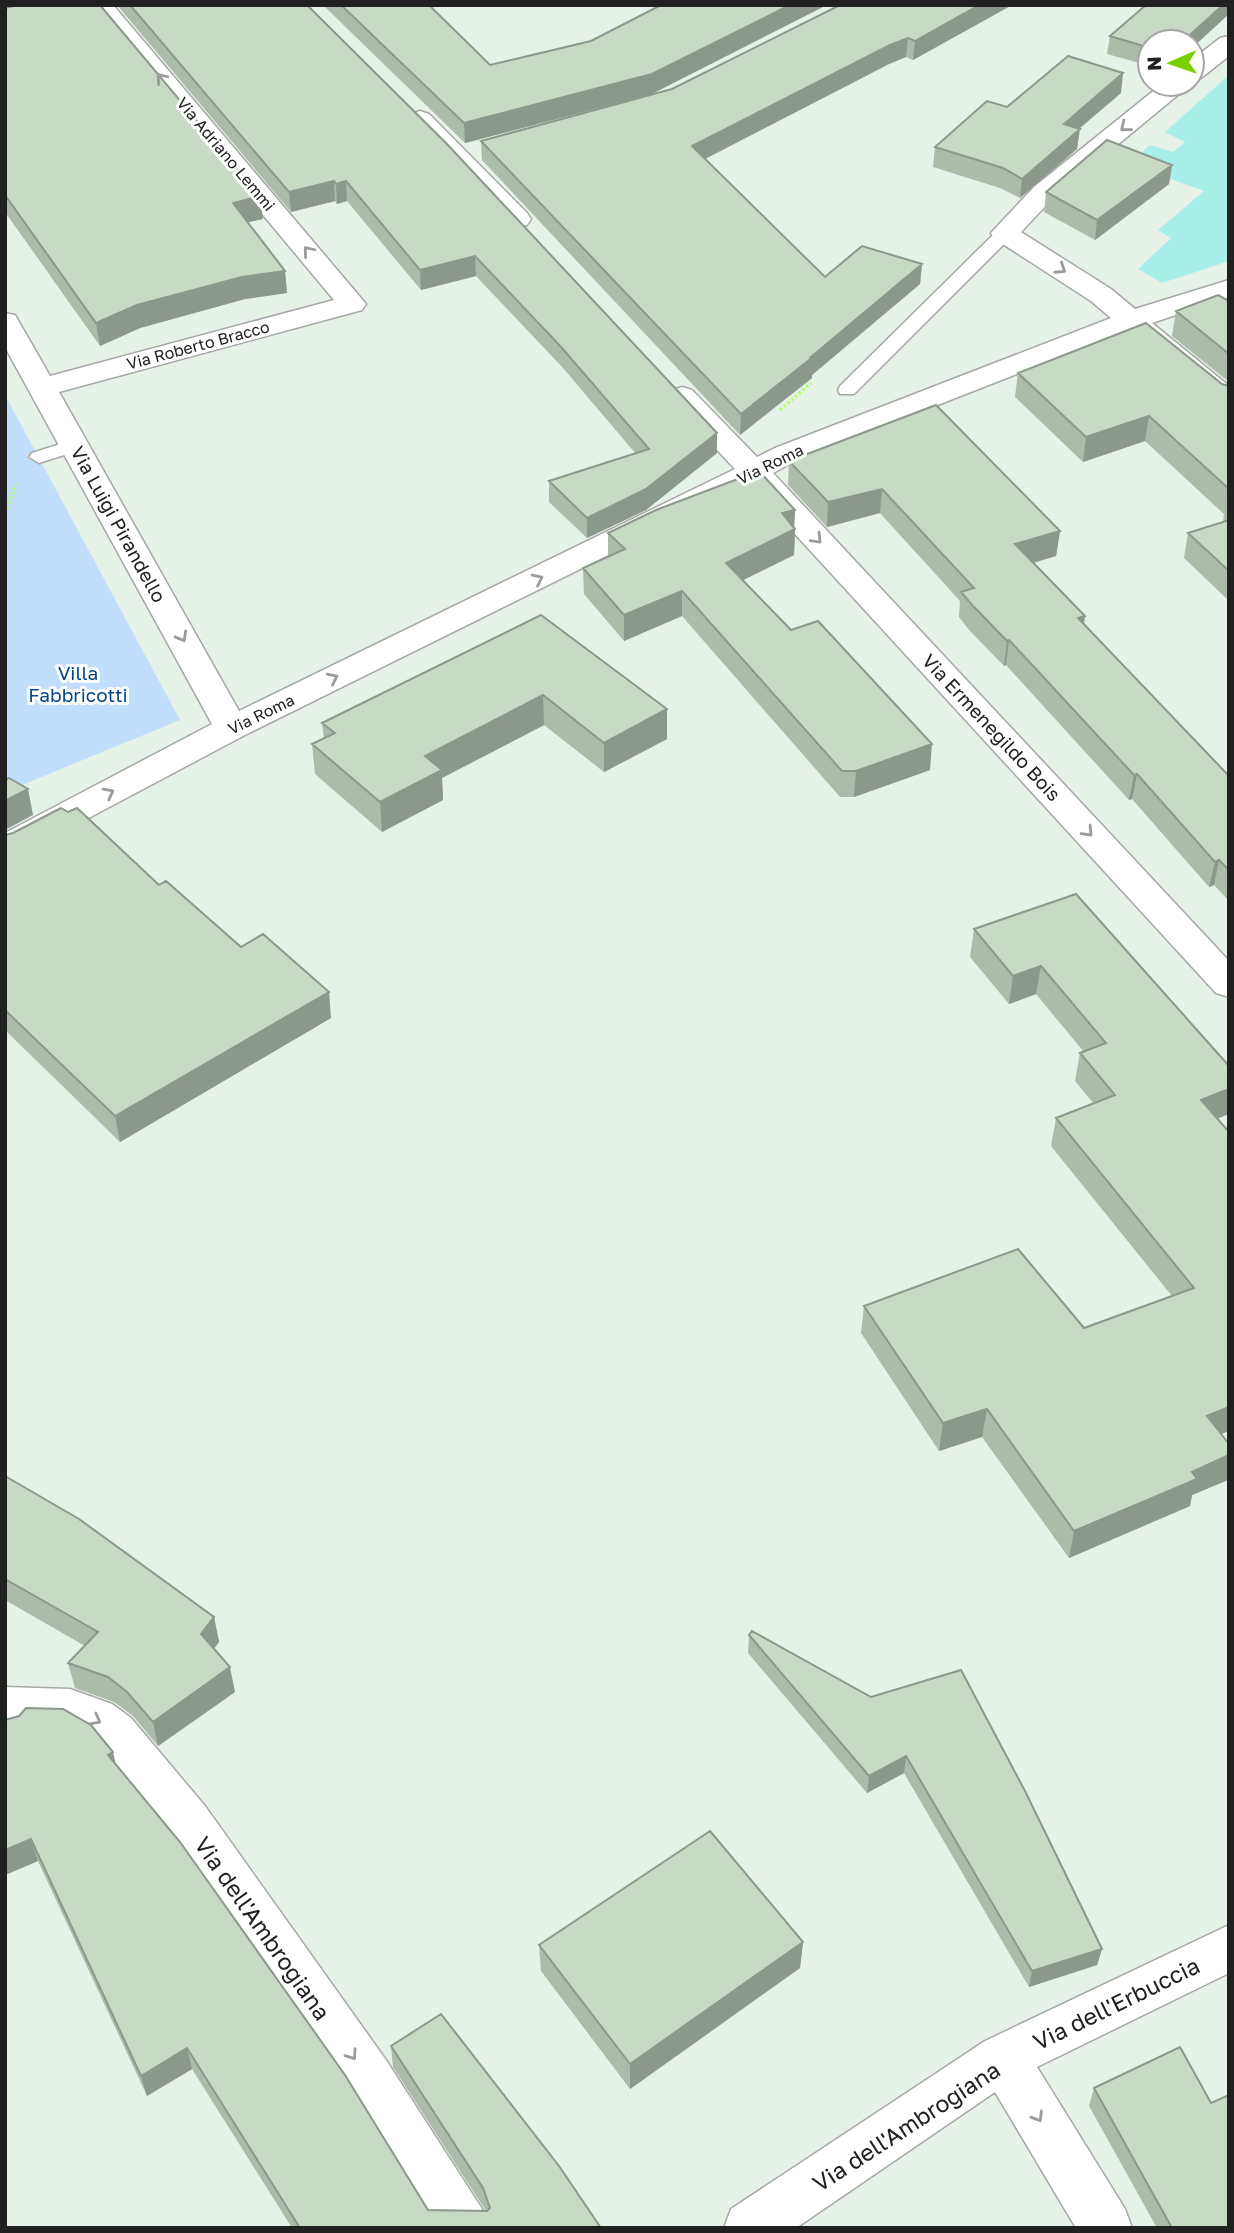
<svg xmlns="http://www.w3.org/2000/svg" width="1234" height="2233" font-family="'Golos Text',sans-serif">
  <style>
    .grass { fill: #a9efe9 }
    .park { fill: #c1dffd }
    .lines { fill: none; stroke-linecap: round; stroke-linejoin: round }
    .lane-casing { stroke: #a7a7a7; stroke-width: 3 }
    .street-casing { stroke: #a7a7a7; stroke-width: 3 }
    .path { stroke: #b1ff69; stroke-width: 3.5; stroke-dasharray: 2.5 2.5; stroke-linecap: butt }
    .lane { fill: #fff; fill-rule: evenodd }
    .street { fill: #fff; fill-rule: evenodd }
    .wall { fill: #acbbaa }
    .shaded-wall { fill: #8c988b }
    .building { fill: #c8d9c6; stroke: #8c988b; stroke-width: 2 }
    .oneway { stroke: #9b9b9b }
    .labels { text-anchor: middle; dominant-baseline: central; stroke-width: 6; stroke-linejoin: round; paint-order: stroke }
    .far-street-label { font-size: 16px; fill: #202020; stroke: #fff }
    .street-label { font-size: 19px; fill: #202020; stroke: #fff }
    .park-label { font-size: 19px; fill: #034689; stroke: #fff }
    .near-street-label { font-size: 23px; fill: #202020; stroke: #fff }
  </style>
  <rect width="100%" height="100%" fill="#e6f1e7"/>
  <!-- grass -->
  <path class="grass" d="M1229 75V261L1162 283 1138 269 1171 238 1158 230 1204 191 1129 164 1150 145 1173 152 1185 142 1165 132Z"/>
  <!-- park -->
  <path class="park" d="M5 395 180 720 5 792Z"/>
  <g class="lines">
    <!-- lane casing -->
    <g class="lane-casing">
      <path id="lane" d="M1005 228 1011 229 1014 233 1011 237 854 394H840L838 390 840 386 999 229Z
        M76 439 83 441 86 445 83 449 39 463 29 457 32 453Z"/>
    </g>
    <!-- street casing -->
    <g class="street-casing">
      <path id="street" d="M88 5H113L366 304 362 310 59 392 239 711 735 469 672 402 667 396 672 390 682 387 692 390 757 457 775 448 1111 318 1091 301 995 239 991 233 1034 187 1162 84H1191L1052 199 1021 232 1111 289 1135 309 1229 280V297L1152 323 1229 386V410L1219 407 1127 331 797 460 773 473 1229 961V997L1216 993 750 485 243 736 17 856 5 860V833L212 724 5 347V313L15 315 50 376 334 300Z
        M1229 36V56L1201 78 1192 81V60L1220 38Z
        M420 111 429 114 527 213 531 219 527 225 517 227 507 225 411 124 407 119 411 114Z
        M5 1687 70 1689 112 1704 131 1718 205 1806 386 2060 482 2209 489 2228H433L350 2094 171 1836 99 1746 80 1733 70 1729 5 1727Z
        M1229 1925V1973L1037 2067 1125 2209 1132 2228H1076L995 2092 796 2228H724L731 2209 985 2041Z"/>
    </g>
    <!-- path -->
    <path class="path" d="M780 410 811 383
      M5 513 16 484"/>
    <!-- lane -->
    <use href="#lane" class="lane"/>
    <!-- street -->
    <use href="#street" class="street"/>
  </g>
  <!-- wall -->
  <path class="wall" d="M117 5H307L717 453 646 510 587 538 549 502V481L636 454 563 368 476 276 421 290 347 201 337 204 335 201 291 212Z
    M323 5H429L490 65 652 94 465 143Z
    M1012 5 913 60 906 57 889 64 705 159 825 277 922 264 920 284 812 375V378L740 435 482 160 481 141 672 89Z
    M5 8 263 219 248 222 285 271 287 293 245 299 140 328 100 346 5 212Z
    M1110 36 1150 42V66L1107 54Z
    M1121 93 1079 129 1077 149 1020 198 1000 188 933 167 935 147 1007 107Z
    M1172 165 1169 184 1095 240 1044 212 1046 192Z
    M1229 301V382L1172 336 1176 311Z
    M1018 373 1222 384 1229 386V601L1184 558 1188 533 1223 522 1224 514 1145 441 1083 462 1015 397Z
    M789 461 1060 531 1056 556 1033 563 1085 616 1084 624 1229 776V901L1214 885 1209 887 1132 799 1129 800 1006 665 1004 666 970 631 959 617 960 601 880 513 827 527 788 485Z
    M795 510 794 527 795 529 794 555 743 580 930 770 854 797H840L682 616 624 641 584 594 583 568 608 557V533Z
    M541 615 667 739 604 772 544 725 442 778 443 800 382 832 315 774 312 744 324 739 322 723Z
    M5 835 159 885 241 947 331 1018 120 1142 5 1030Z
    M974 929 1229 1066V1114L1217 1119 1221 1434 1228 1480 1192 1495 1190 1506 1069 1558 982 1437 939 1451 861 1333 864 1306 1084 1328 1172 1296 1051 1146 1056 1118 1094 1104 1075 1081 1080 1053 1084 1052 1036 994 1009 1004 970 957Z
    M5 1476 214 1617 219 1642 214 1648 235 1692 158 1746 133 1716 114 1702 75 1688 68 1663 85 1646 5 1600Z
    M749 1635 871 1697 1102 1949 1097 1965 1029 1987 904 1773 867 1793 748 1653Z
    M5 1720 116 1765 428 2210 486 2211 393 2067 391 2046 601 2228H292L192 2069 147 2096 38 1861 5 1875Z
    M803 1942 800 1968 630 2089 541 1971 539 1945Z
    M1094 2088 1211 2103 1229 2228H1157L1089 2106Z"/>
  <!-- shaded-wall -->
  <path class="shaded-wall" d="M790 5H827L652 94 465 143 464 123Z
    M979 5H1012L913 60 915 41Z
    M1223 5H1229V14L1192 48V42H1182Z
    M908 38 906 57 889 64 691 166 692 146 890 45Z
    M1123 73 1121 93 1062 143 1064 124Z
    M1080 129 1077 149 1020 198 1022 179Z
    M1172 165 1169 184 1095 240 1097 220Z
    M334 181 335 201 291 212 289 192Z
    M346 181 347 201 337 204 336 184Z
    M260 196 263 219 235 225 233 203Z
    M475 256 476 276 421 290 420 270Z
    M922 264 920 284 812 375V378L740 435 741 414Z
    M285 271 287 293 245 299 140 328 100 346 96 323 137 305 242 277Z
    M1149 416 1145 441 1083 462 1086 437Z
    M717 433V453L646 510 587 538V518Z
    M882 489 880 513 827 527 828 502Z
    M795 510 794 530 795 529 794 555 725 589 726 563 782 513Z
    M1060 531 1056 556 1012 569 1015 544Z
    M682 591V616L624 641V615Z
    M1085 616 1081 640 1078 618Z
    M1009 640 1006 665 1004 666 1007 641Z
    M543 695 544 725 442 778 443 800 382 832 380 802 425 756Z
    M667 709V739L604 772V743Z
    M932 744 930 770 854 797 856 771Z
    M1137 774 1132 799 1129 800 1134 775Z
    M28 789 33 815 5 830V801Z
    M1219 860 1214 885 1209 887 1215 862Z
    M1041 966 1036 994 1009 1004 1013 976Z
    M329 992 331 1018 120 1142 115 1116Z
    M1229 1089V1114L1195 1127 1201 1100Z
    M1229 1407V1431L1200 1443 1207 1416Z
    M987 1409 982 1437 939 1451 943 1423Z
    M1229 1455 1228 1480 1192 1495 1190 1506 1069 1558 1074 1531 1192 1472Z
    M214 1617 219 1642 206 1659 201 1634Z
    M230 1667 235 1692 158 1746 153 1722Z
    M113 1752 118 1774 108 1755Z
    M906 1756 904 1773 867 1793 869 1776Z
    M31 1839 38 1861 5 1875V1850Z
    M803 1942 800 1968 630 2089V2064Z
    M1102 1949 1097 1965 1029 1987 1032 1971Z
    M187 2048 192 2069 147 2096 141 2076Z"/>
  <!-- building -->
  <path class="building" d="M19 5H100L260 196 233 203 285 271 242 277 137 305 96 323 5 195V8Z
    M130 5H307L447 144 717 433 646 489 587 518 549 481 649 449 562 348 475 256 420 270 346 181 336 184 334 181 289 192Z
    M341 5H429L490 65 591 41 661 5H790L652 74 464 123Z
    M840 5H979L915 41 908 38 890 45 692 146 825 277 862 246 922 264 811 357H813L741 414 481 141 672 89Z
    M1146 5H1223L1182 42H1150V48L1110 36Z
    M1068 56 1123 73 1064 124 1080 129 1022 179 1003 168 935 147 987 101 1007 107Z
    M1107 140 1172 165 1097 220 1046 192Z
    M1218 295 1229 301V354L1176 311Z
    M1146 323 1222 384 1229 386V489L1149 416 1086 437 1018 373Z
    M936 405 1060 531 1015 544 1085 616 1078 618 1229 776V870L1219 860 1215 862 1137 774 1134 775 1009 640 1007 641 973 606 961 592 974 588 882 489 828 502 789 461Z
    M759 471 795 510 782 513 795 529 726 563 791 630 818 621 932 744 856 771H842L682 591 624 615 583 568 625 549 608 533 656 510Z
    M1229 520V571L1188 533Z
    M541 615 667 709 604 743 543 695 425 756 442 770 380 802 312 744 335 733 322 723Z
    M9 778 28 789 5 801V780Z
    M61 808 68 812 77 808 159 885 166 881 241 947 263 934 329 992 115 1116 5 1010V835L13 833Z
    M1076 894 1229 1066V1089L1201 1100 1229 1132V1407L1207 1416 1229 1444V1455L1192 1472 1197 1479 1074 1531 987 1409 943 1423 864 1306 1018 1249 1084 1328 1194 1288 1056 1118 1115 1095 1080 1053 1106 1043 1041 966 1013 976 974 929Z
    M5 1476 79 1519 214 1617 201 1634 230 1667 153 1722 127 1692 108 1677 68 1663 98 1632 5 1579Z
    M752 1631 871 1697 961 1670 1025 1791 1102 1949 1032 1971 906 1756 869 1776 749 1635Z
    M26 1708 63 1709 91 1725 113 1752 108 1755 180 1842 345 2075 428 2210 487 2211 490 2208 483 2188 391 2046 441 2014 559 2166 601 2228H300L187 2048 141 2076 31 1839 5 1850V1720L19 1716Z
    M710 1831 803 1942 630 2064 539 1945Z
    M1180 2047 1211 2103 1229 2095V2228H1172L1094 2088Z"/>
  <!-- one-way arrows -->
  <defs><path id="oneway-chevron" d="M-2-3.5L2.5 0L-2 3.5" fill="none" stroke-width="1.6" stroke-linecap="round" stroke-linejoin="round" transform="scale(1.75)"/></defs>
  <g class="oneway">
    <use href="#oneway-chevron" transform="translate(161 78) rotate(-130)"/>
    <use href="#oneway-chevron" transform="translate(1125 127) rotate(141)"/>
    <use href="#oneway-chevron" transform="translate(308 251) rotate(-130)"/>
    <use href="#oneway-chevron" transform="translate(1061 269) rotate(33)"/>
    <use href="#oneway-chevron" transform="translate(817 539) rotate(47)"/>
    <use href="#oneway-chevron" transform="translate(538 579) rotate(-26)"/>
    <use href="#oneway-chevron" transform="translate(182 637) rotate(61)"/>
    <use href="#oneway-chevron" transform="translate(333 678) rotate(-26)"/>
    <use href="#oneway-chevron" transform="translate(109 793) rotate(-28)"/>
    <use href="#oneway-chevron" transform="translate(1088 832) rotate(47)"/>
    <use href="#oneway-chevron" transform="translate(96 1720) rotate(28)"/>
    <use href="#oneway-chevron" transform="translate(352 2055) rotate(55)"/>
    <use href="#oneway-chevron" transform="translate(1038 2117) rotate(59)"/>
  </g>
  <g class="labels">
    <!-- far-street labels -->
    <g class="far-street-label">
      <text transform="translate(226 154) rotate(50)">Via Adriano Lemmi</text>
      <text transform="translate(198 345) rotate(-15)">Via Roberto Bracco</text>
      <text transform="translate(770 464) rotate(-26)">Via Roma</text>
      <text transform="translate(261 714) rotate(-26)">Via Roma</text>
    </g>
    <!-- street labels -->
    <g class="street-label">
      <text transform="translate(119 524) rotate(61)">Via Luigi Pirandello</text>
      <text transform="translate(992 727) rotate(47)">Via Ermenegildo Bois</text>
    </g>
    <!-- park labels -->
    <g class="park-label">
      <text x="78" y="672">Villa<tspan x="78" dy="22">Fabbricotti</tspan></text>
    </g>
    <!-- near-street labels -->
    <g class="near-street-label">
      <text transform="translate(263 1928) rotate(55)">Via dell'Ambrogiana</text>
      <text transform="translate(1116 2003) rotate(-26)">Via dell'Erbuccia</text>
      <text transform="translate(906 2126) rotate(-33)">Via dell'Ambrogiana</text>
    </g>
  </g>
  <!-- border -->
  <rect width="1234" height="2233" fill="none" stroke="#202020" stroke-width="14"/>
  <!-- north arrow -->
  <g transform="translate(1171 63) rotate(268)"><circle r="33" fill="#ffffff" stroke="#a6a6a6" stroke-width="2"/>
  <path d="M0-5L12 26L0 18L-12 26Z" fill="#7ad000"/>
  <text y="-10" font-size="19" font-weight="bold" text-anchor="middle" fill="#202020">N</text>
  </g>
</svg>
